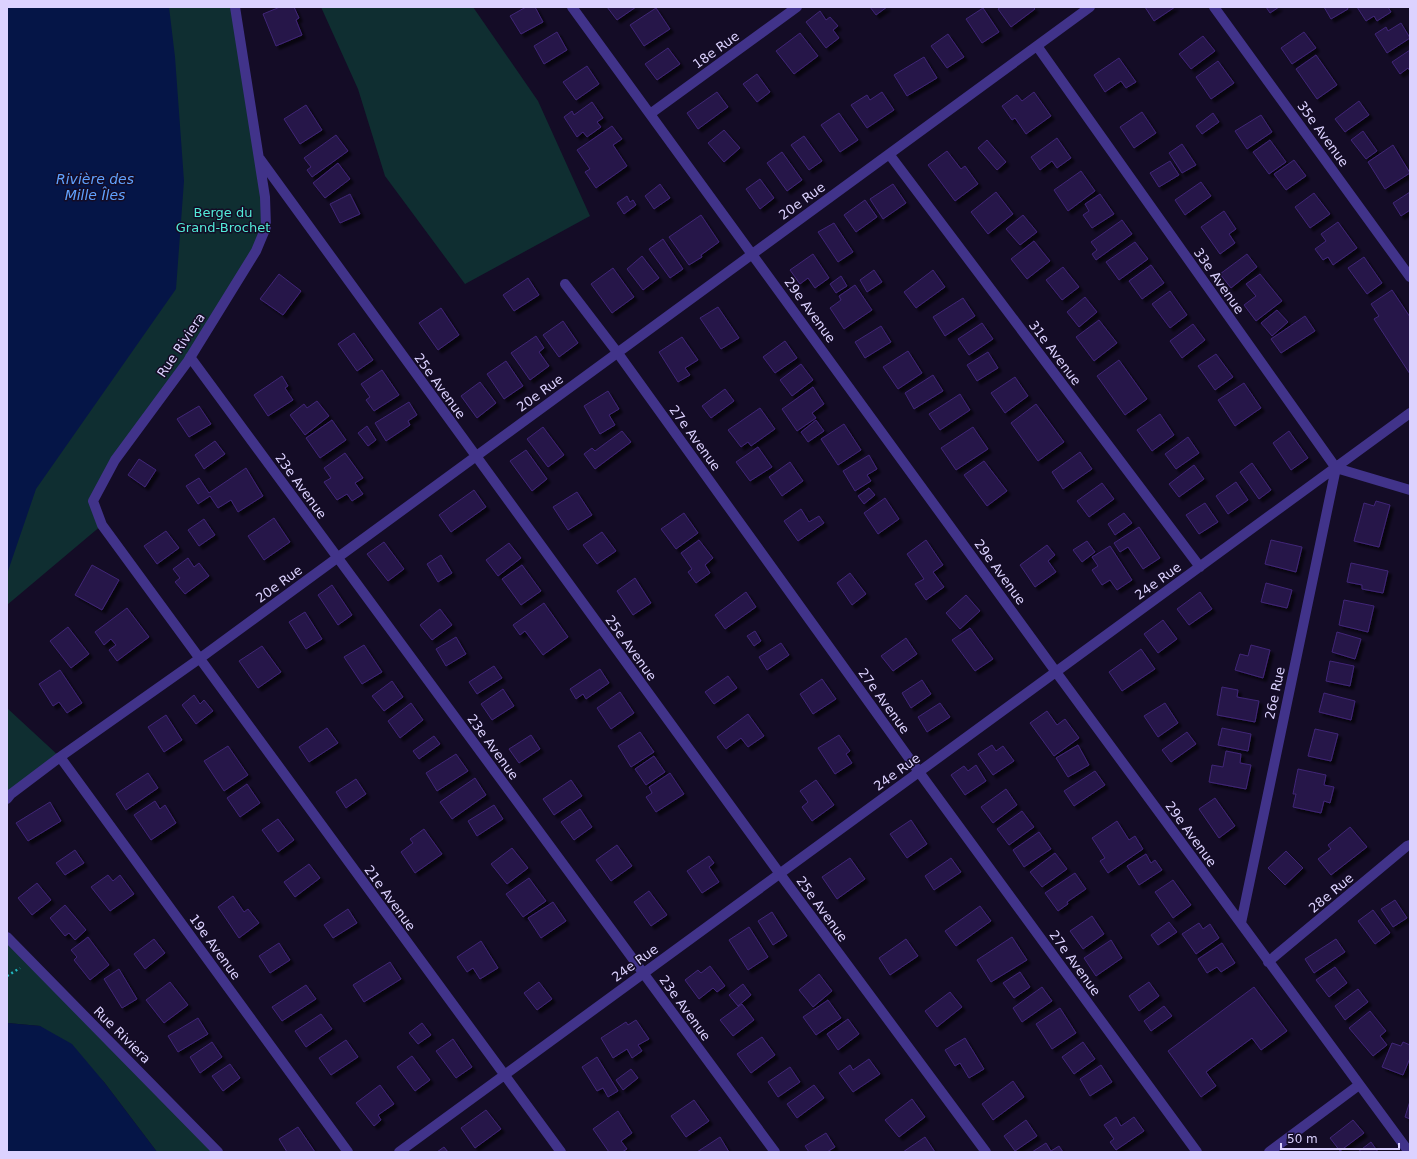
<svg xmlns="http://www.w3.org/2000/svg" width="1417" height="1159" font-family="'DejaVu Sans',sans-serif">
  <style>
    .green { fill: #0f2e31 }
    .water { fill: #051547 }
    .building { fill: #271749; stroke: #402677; filter: url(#shadow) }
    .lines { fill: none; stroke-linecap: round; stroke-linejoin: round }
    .path { stroke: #23b8c2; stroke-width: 2.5; stroke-dasharray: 2 3; stroke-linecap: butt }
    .minor { stroke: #41338a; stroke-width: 10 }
    .labels { text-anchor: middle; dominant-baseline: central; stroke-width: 3; stroke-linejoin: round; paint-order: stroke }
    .street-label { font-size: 13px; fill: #dcd2ff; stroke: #140c26 }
    .park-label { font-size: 13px; fill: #52ebd7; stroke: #140c26 }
    .water-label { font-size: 14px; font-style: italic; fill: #60a2ff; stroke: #140c26 }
  </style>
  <defs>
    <filter id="shadow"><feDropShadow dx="3.5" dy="3.5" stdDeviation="1" flood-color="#0009"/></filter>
  </defs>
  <rect width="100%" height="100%" fill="#140c26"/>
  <!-- green -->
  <path class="green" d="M7 7H235L266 227 256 251 93 501 102 525 7 605Z
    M321 7H473L538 101 590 216 465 284 385 176 358 89Z
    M7 708 60 757 7 799Z
    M7 937 217 1152H157L104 1082 40 1026 7 1023Z"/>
  <!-- water -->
  <path class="water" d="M7 7H169L175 57 184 181 176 289 36 489 7 574Z
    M7 1023 40 1026 72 1044 104 1082 157 1152H7Z"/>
  <!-- building -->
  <path class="building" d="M280 7H294L299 18 296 20 302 35 276 46 263 14Z
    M526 7H535L543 22 521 34 510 16Z
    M607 7H636L617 20Z
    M870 7H887L876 15Z
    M1001 7H1033L1035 9 1011 27 998 9Z
    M1145 7H1175L1154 21Z
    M1266 7H1279L1270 13Z
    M1324 7H1347L1348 9 1331 19Z
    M1357 7H1388L1391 12 1377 21 1374 16 1366 21Z
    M656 8 670 29 644 46 630 25Z
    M983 8 999 32 982 43 966 19Z
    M820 11 826 20 830 17 838 26 833 30 839 38 826 48 806 22Z
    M1401 23 1410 38 1387 53 1375 34 1386 27 1388 31Z
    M557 32 567 50 544 64 534 46Z
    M1304 32 1316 48 1292 64 1281 48Z
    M800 33 818 56 794 74 776 51Z
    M948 34 964 57 947 68 931 46Z
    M1203 36 1215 51 1191 69 1179 54Z
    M668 48 680 64 657 80 645 64Z
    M1410 50V71L1408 68 1400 74 1392 62Z
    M1316 55 1337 85 1317 99 1296 69Z
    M924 57 937 78 907 96 894 75Z
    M1119 58 1136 82 1126 88 1121 81 1105 92 1094 75Z
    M1218 61 1234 83 1211 99 1196 77Z
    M587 66 599 84 576 100 563 82Z
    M757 74 770 92 757 102 743 84Z
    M717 92 728 107 698 129 687 113Z
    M882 92 894 110 867 128 851 105 867 95 870 100Z
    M1034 92 1051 116 1026 134 1015 118 1012 120 1002 106 1017 95 1022 101Z
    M1359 101 1369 115 1345 132 1335 119Z
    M592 102 603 118 597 122 601 127 587 137 583 132 577 137 564 117 572 111 574 115Z
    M306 105 322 130 300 144 284 119Z
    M1142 112 1156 133 1134 148 1120 127Z
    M839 113 858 140 840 152 821 125Z
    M1213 113 1219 122 1202 134 1196 126Z
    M1261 115 1272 132 1247 149 1235 131Z
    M612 126 622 139 613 145 627 166 596 188 585 172 590 169 577 150Z
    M724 130 740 148 724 162 708 143Z
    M1363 131 1377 151 1366 159 1351 140Z
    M336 135 348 151 312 177 307 170 311 167 304 158Z
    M804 136 822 161 809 170 791 145Z
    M1057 138 1071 158 1057 168 1052 161 1040 170 1031 157Z
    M987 140 1006 162 997 170 978 148Z
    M1270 140 1286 162 1269 174 1253 152Z
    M1182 144 1196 165 1182 173 1169 153Z
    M1393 145 1410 173 1385 189 1368 162Z
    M947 151 961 169 965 166 978 184 955 201 928 165Z
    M782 152 802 180 787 191 767 163Z
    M1294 160 1306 176 1286 190 1274 174Z
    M1170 161 1179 175 1159 187 1150 173Z
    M338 163 350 179 325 198 313 183Z
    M1081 171 1095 191 1068 211 1054 190Z
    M760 179 774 198 760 209 746 189Z
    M1201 182 1211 196 1185 215 1175 200Z
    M660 184 670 198 654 209 645 196Z
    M893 184 906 203 883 219 870 199Z
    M996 192 1013 214 988 234 971 212Z
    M1410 192V210L1401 216 1393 203Z
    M1314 193 1330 214 1310 228 1295 207Z
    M350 194 360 214 340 223 330 204Z
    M1100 194 1114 214 1092 228 1083 215 1089 211 1085 204Z
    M627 196 630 202 633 200 636 205 624 214 617 203Z
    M865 200 877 217 856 232 844 215Z
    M1224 211 1236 229 1229 234 1235 243 1220 254 1201 227Z
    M701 215 719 242 701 255 702 257 689 265 669 237Z
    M1023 215 1037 232 1020 245 1006 229Z
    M1122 220 1132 234 1096 260 1092 254 1097 250 1091 242Z
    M1338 222 1357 248 1333 265 1328 257 1323 260 1315 249 1326 241 1321 234Z
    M834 223 853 252 838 262 818 232Z
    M663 239 683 269 670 278 649 249Z
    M1034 241 1050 261 1027 279 1011 259Z
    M1135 242 1148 259 1119 280 1106 262Z
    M813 254 829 278 815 288 808 278 800 284 790 270Z
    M1247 254 1257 267 1231 288 1220 274Z
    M642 256 659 278 643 290 627 269Z
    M1364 257 1382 283 1367 294 1348 268Z
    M1151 265 1164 283 1142 299 1129 281Z
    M1063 267 1079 287 1062 300 1046 280Z
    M613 268 634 297 612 313 591 284Z
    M874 270 882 282 867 292 860 280Z
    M933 270 945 287 916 308 904 292Z
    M279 274 301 291 283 315 260 299Z
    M1260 274 1282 301 1256 321 1244 305 1256 296 1246 284Z
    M841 276 847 286 836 293 830 284Z
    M528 278 539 295 514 311 503 295Z
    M855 285 872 310 844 329 830 308 841 300 839 296Z
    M1392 290 1410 317V374L1374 319 1379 316 1371 304Z
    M1170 291 1187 315 1170 328 1152 304Z
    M1085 297 1097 312 1079 327 1067 312Z
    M963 298 975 316 945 336 933 317Z
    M718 307 739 338 721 349 700 318Z
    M441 308 459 335 438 350 419 323Z
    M1277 310 1288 322 1272 336 1261 323Z
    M1305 316 1315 331 1281 353 1271 339Z
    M1099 320 1117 343 1094 361 1076 337Z
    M563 321 578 343 559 357 543 335Z
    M982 323 993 339 969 355 958 339Z
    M1193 324 1205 340 1182 358 1170 341Z
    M881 326 891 342 865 358 855 342Z
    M354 333 373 360 357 371 338 344Z
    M536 336 544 348 539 352 549 366 530 380 511 353Z
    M682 337 698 360 685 368 690 375 678 382 659 352Z
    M785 341 797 358 775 373 763 357Z
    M908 351 922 373 898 389 883 367Z
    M988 352 998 368 977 381 967 365Z
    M1216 354 1233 377 1215 390 1198 366Z
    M1119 360 1147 399 1125 415 1097 376Z
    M506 361 523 386 504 399 487 374Z
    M801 364 813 380 792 396 780 380Z
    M382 370 399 395 374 411 366 400 370 397 361 384Z
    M933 375 943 391 914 409 905 393Z
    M282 376 288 386 285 388 293 400 268 416 254 395Z
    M1015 377 1028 396 1005 413 991 393Z
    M480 382 496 403 477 418 461 396Z
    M1244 383 1261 408 1235 426 1218 400Z
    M813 387 824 404 812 413 816 418 797 431 782 409Z
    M725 389 734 401 711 418 702 406Z
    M608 391 619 409 609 415 615 425 600 434 584 406Z
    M960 394 970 410 940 430 929 414Z
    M317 401 329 416 305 435 290 415 304 404 307 408Z
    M409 402 417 415 408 421 410 425 386 441 375 423Z
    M1036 404 1064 442 1038 461 1011 423Z
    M199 406 211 424 189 437 177 419Z
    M760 408 775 429 751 446 748 442 741 447 728 430Z
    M1160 414 1174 435 1152 451 1137 430Z
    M332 420 346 440 320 458 306 438Z
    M816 420 824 431 808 442 801 432Z
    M844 424 861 450 838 465 821 439Z
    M367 426 376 440 368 446 358 433Z
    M543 427 564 455 548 467 527 439Z
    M973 427 988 449 956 470 941 448Z
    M622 431 631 442 595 469 584 454 592 448 595 451Z
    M1289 431 1308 458 1291 470 1273 443Z
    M1188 437 1199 453 1176 469 1165 454Z
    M215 441 225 454 204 469 195 455Z
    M758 447 772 467 750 481 736 462Z
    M526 450 547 479 532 491 510 461Z
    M1080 452 1092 469 1063 489 1052 472Z
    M345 453 363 478 355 483 363 494 352 501 347 494 337 500 324 482 331 478 324 468Z
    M869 455 877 469 867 475 871 481 855 491 843 471Z
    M139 459 156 470 145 487 128 475Z
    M984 461 1007 491 987 506 964 475Z
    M790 462 803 481 782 496 769 477Z
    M1252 463 1271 490 1259 499 1240 472Z
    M1194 465 1204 479 1179 497 1169 484Z
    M246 468 263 496 238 512 231 500 218 508 210 496 198 504 186 486 199 478 209 493Z
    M1236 482 1248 500 1228 514 1216 496Z
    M1102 483 1114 499 1089 517 1077 501Z
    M869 488 875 495 864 504 858 496Z
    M474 490 486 507 451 532 439 515Z
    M577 492 592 515 568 530 553 507Z
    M885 498 899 519 878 534 864 513Z
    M1376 501 1390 505 1379 547 1354 541 1364 503 1374 506Z
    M1205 503 1218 522 1199 534 1186 515Z
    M801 509 809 522 819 516 824 523 798 541 784 521Z
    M684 513 698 533 676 549 661 529Z
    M1124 513 1132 523 1115 535 1108 524Z
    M274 518 290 542 264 560 248 536Z
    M204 519 215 535 199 546 188 530Z
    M1139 527 1160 558 1143 569 1128 547 1120 552 1114 543Z
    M166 531 179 548 157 564 144 546Z
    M602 532 616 551 597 564 583 545Z
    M699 540 713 558 705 565 710 573 696 583 688 572 692 569 681 553Z
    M926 540 943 565 933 572 944 587 926 600 915 584 924 579 907 554Z
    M1271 540 1302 547 1296 572 1265 564Z
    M1087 541 1095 552 1082 562 1073 550Z
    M384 542 404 569 388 581 367 554Z
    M509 543 521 558 498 576 486 560Z
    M1047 545 1055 555 1048 561 1056 572 1035 587 1020 565Z
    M1110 546 1132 580 1117 590 1110 580 1102 585 1092 570 1098 566 1092 557Z
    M441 555 452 573 438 582 427 564Z
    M188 558 194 567 199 563 209 576 185 594 175 582 180 578 173 569Z
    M1351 563 1388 571 1383 593 1362 589V585L1347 582Z
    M92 565 119 580 102 610 75 595Z
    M522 565 541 591 521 605 502 579Z
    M850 573 866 594 852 605 837 583Z
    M635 578 651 603 633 615 617 591Z
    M1266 583 1292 590 1287 608 1261 602Z
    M332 585 352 615 338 625 318 595Z
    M746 592 756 607 725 629 715 615Z
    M1200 592 1212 609 1189 625 1177 609Z
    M966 595 980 611 960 629 946 613Z
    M1344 600 1374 606 1368 632 1339 625Z
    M544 603 568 637 543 655 525 631 520 635 513 625Z
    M127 608 149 637 117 661 109 650 116 645 111 639 104 645 95 632Z
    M440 609 452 625 432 640 420 625Z
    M305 612 322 639 306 649 289 622Z
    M1163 620 1177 639 1158 653 1144 634Z
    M68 627 89 654 71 668 50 641Z
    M970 628 993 659 975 671 952 640Z
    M755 631 761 641 754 646 747 636Z
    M1337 632 1361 639 1355 659 1332 652Z
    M456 637 466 654 446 666 436 649Z
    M906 638 917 654 893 671 881 656Z
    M781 643 789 655 767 670 759 657Z
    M364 645 382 672 362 684 344 657Z
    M1251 645 1270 650 1263 678 1235 670 1240 654 1248 656Z
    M262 646 281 672 258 688 239 661Z
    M1141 649 1155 669 1122 691 1109 672Z
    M1330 661 1354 666 1350 686 1326 681Z
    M494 666 502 678 477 694 469 682Z
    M600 669 609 683 586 699 583 694 576 699 570 689Z
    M60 670 82 703 67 713 59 702 53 706 39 684Z
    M728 676 737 688 714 704 705 692Z
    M822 679 836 699 813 714 800 694Z
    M922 680 931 694 911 708 902 693Z
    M392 681 403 697 384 711 372 696Z
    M1222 687 1238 690 1237 697 1259 701 1255 722 1217 715Z
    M503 689 514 706 492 720 481 704Z
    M620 692 634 713 611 729 597 708Z
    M1324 693 1355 701 1351 720 1319 712Z
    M194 695 200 704 204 700 213 711 196 724 182 705Z
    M411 703 423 720 400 738 388 721Z
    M940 703 950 717 927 732 918 717Z
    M1165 703 1178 723 1158 737 1144 716Z
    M1047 711 1057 725 1065 719 1079 738 1054 756 1030 723Z
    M748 714 764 736 748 747 741 738 726 749 717 737Z
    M166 715 182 740 164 752 148 727Z
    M327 728 338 743 309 762 299 747Z
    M1222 728 1251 734 1248 751 1218 745Z
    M1315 729 1338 734 1331 761 1308 756Z
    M640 732 654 752 631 767 618 746Z
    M1187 732 1196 744 1171 762 1162 750Z
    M531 735 540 749 519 763 509 749Z
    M839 735 850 751 846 754 852 763 835 774 818 748Z
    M434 736 440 744 419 759 413 751Z
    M992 745 996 751 1003 746 1014 761 993 775 978 754Z
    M1078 745 1089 765 1068 777 1056 758Z
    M228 746 248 775 224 791 204 761Z
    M1226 751 1241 754 1240 763 1251 765 1246 789 1209 782 1212 765 1223 767Z
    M456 754 468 771 437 791 426 773Z
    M654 756 665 772 646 785 635 769Z
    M976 765 986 781 965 795 951 775 964 766 968 771Z
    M1298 769 1326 775 1324 785 1334 787 1330 803 1324 801 1321 813 1293 807 1296 794H1293Z
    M1095 771 1105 785 1074 806 1064 791Z
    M148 773 158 788 126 810 116 794Z
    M670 773 684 794 656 812 646 797 652 793 649 787Z
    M475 778 486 795 452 819 440 802Z
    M356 779 366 794 346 808 336 792Z
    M571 780 582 796 554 815 543 799Z
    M816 780 834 805 812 821 802 807 808 802 800 791Z
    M247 784 260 803 240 817 227 798Z
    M1006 789 1017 805 993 823 981 807Z
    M1215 798 1235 826 1219 838 1199 809Z
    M155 801 160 809 165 805 176 823 151 840 134 815Z
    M50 802 61 821 28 841 16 823Z
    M494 805 503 819 477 836 468 821Z
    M580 809 592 827 574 840 561 822Z
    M1022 811 1034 827 1009 845 997 829Z
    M278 819 294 840 278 852 262 830Z
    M911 820 927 844 907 858 890 834Z
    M1117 821 1129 840 1135 836 1143 849 1108 873 1100 861 1105 858 1092 838Z
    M1350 827 1367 847 1331 875 1318 859 1331 849 1328 845Z
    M424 829 442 854 415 873 401 852 413 843 410 839Z
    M1039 832 1051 849 1024 867 1013 850Z
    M617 845 632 866 611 881 596 860Z
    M512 848 528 868 507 884 491 864Z
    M75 850 84 863 65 875 56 863Z
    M1286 851 1303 868 1285 885 1268 868Z
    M1055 853 1067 869 1042 887 1030 872Z
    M1146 854 1151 863 1155 860 1162 870 1139 885 1127 866Z
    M709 856 714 863 709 867 719 882 702 893 687 871Z
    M850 858 865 879 837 899 822 877Z
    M951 858 961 872 934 890 925 876Z
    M309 864 320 878 295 897 284 882Z
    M1075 873 1086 889 1067 902 1068 904 1058 911 1045 893Z
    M108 875 113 881 120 875 134 894 110 911 91 887Z
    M529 878 546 901 523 917 506 894Z
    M1173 880 1191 905 1173 918 1155 892Z
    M37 883 51 900 32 915 18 898Z
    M649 891 667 915 651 926 634 902Z
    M233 896 244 912 248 909 259 923 239 938 218 907Z
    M1395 900 1407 918 1393 927 1381 909Z
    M553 902 566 921 541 938 528 918Z
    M65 905 86 930 75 940 69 933 65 936 50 918Z
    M980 906 991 921 956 946 945 931Z
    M348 909 357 923 333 938 324 925Z
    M1373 910 1390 933 1375 944 1358 921Z
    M772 912 787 936 773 945 758 921Z
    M1092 916 1104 934 1083 949 1070 931Z
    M1169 922 1177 932 1158 945 1151 935Z
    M1199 923 1203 929 1210 924 1219 938 1196 954 1182 934Z
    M749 927 768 957 748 970 729 940Z
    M88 937 109 965 90 980 74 960 77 957 71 950Z
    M1012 937 1027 960 991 982 977 960Z
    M154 939 165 953 145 969 134 954Z
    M906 939 918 956 890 975 879 958Z
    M1336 939 1345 952 1314 973 1305 959Z
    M1111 940 1122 958 1096 976 1084 958Z
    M481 941 498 968 480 979 473 968 467 972 457 957Z
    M279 943 290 960 270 973 259 956Z
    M1222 943 1235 963 1221 972 1217 967 1207 973 1198 959Z
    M390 962 401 979 364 1002 353 985Z
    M710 966 725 986 717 992 713 988 699 999 685 980 698 970 701 973Z
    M1335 967 1347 983 1329 997 1316 980Z
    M119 969 137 999 122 1008 104 979Z
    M1020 972 1030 987 1014 998 1003 983Z
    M819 974 832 991 813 1007 799 990Z
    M170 982 188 1005 164 1023 146 1000Z
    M539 982 552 999 537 1010 524 993Z
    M1149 982 1159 996 1139 1011 1129 996Z
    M743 984 751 995 738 1006 729 995Z
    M306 985 316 999 282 1021 272 1007Z
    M1042 987 1052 1001 1022 1022 1013 1008Z
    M1254 987 1287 1031 1261 1050 1252 1038 1206 1072 1216 1086 1201 1097 1168 1051Z
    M1358 989 1368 1002 1345 1020 1335 1006Z
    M950 992 962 1007 937 1027 925 1011Z
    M828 1000 841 1018 816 1035 803 1017Z
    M742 1004 754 1020 733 1036 720 1020Z
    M1164 1006 1172 1016 1151 1031 1144 1021Z
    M1060 1008 1076 1033 1052 1049 1036 1024Z
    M1370 1011 1386 1031 1380 1036 1387 1045 1373 1056 1349 1028Z
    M321 1014 332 1029 306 1047 295 1031Z
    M198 1018 208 1034 178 1052 168 1036Z
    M848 1019 859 1034 838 1050 827 1034Z
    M636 1020 649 1039 638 1045 642 1051 632 1058 627 1049 613 1058 601 1038 626 1022 628 1025Z
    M422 1023 431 1035 418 1044 409 1033Z
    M762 1037 775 1055 751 1073 737 1054Z
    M965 1038 984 1069 969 1078 960 1063 955 1066 945 1050Z
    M453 1039 472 1067 456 1078 436 1051Z
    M346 1040 358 1057 331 1075 319 1058Z
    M212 1042 222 1057 200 1073 190 1057Z
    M1083 1042 1095 1059 1074 1074 1062 1057Z
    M1403 1042 1410 1045V1058L1403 1075 1382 1067 1392 1043 1401 1046Z
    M412 1056 430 1080 415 1091 397 1067Z
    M597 1057 618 1091 608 1097 603 1088 597 1091 582 1067Z
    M869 1059 880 1074 853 1092 839 1073 850 1065 853 1070Z
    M230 1064 240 1078 223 1091 212 1076Z
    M1101 1065 1112 1082 1090 1096 1080 1079Z
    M790 1067 800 1082 778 1097 768 1082Z
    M631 1069 638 1078 623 1090 616 1080Z
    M1013 1081 1024 1097 993 1120 982 1104Z
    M380 1085 394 1104 378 1115 381 1120 374 1126 356 1103Z
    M814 1085 824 1098 797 1118 787 1104Z
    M912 1099 925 1117 899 1137 885 1120Z
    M694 1100 709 1121 686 1137 671 1116Z
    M1410 1101V1119L1405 1117Z
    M486 1110 501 1129 475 1148 461 1128Z
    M618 1111 632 1133 621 1141 627 1149 622 1152H609L593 1129Z
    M1116 1117 1121 1126 1134 1117 1144 1131 1116 1150 1110 1142 1114 1139 1104 1125Z
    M1026 1120 1037 1136 1015 1151 1004 1136Z
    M1353 1120 1364 1133 1340 1151 1330 1138Z
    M298 1127 315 1152H287L279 1139Z
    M826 1133 835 1147 827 1152H809L805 1146Z
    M720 1137 729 1152H697Z
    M925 1137 935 1152H903Z
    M1371 1142 1378 1152H1358Z
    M1046 1143 1051 1151 1059 1146 1063 1152H1032Z
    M444 1147 448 1152H437Z"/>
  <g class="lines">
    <!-- path -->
    <path class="path" d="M7 976 20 968"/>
    <!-- minor -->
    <path class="minor" d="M235 7 265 197 266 227 256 251 188 361 115 460 93 501 102 525 561 1152
      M572 7 1056 672 1409 1152
      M1214 7 1410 277
      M1037 46 1336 468 1410 490
      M650 114 797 7
      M889 154 1200 567
      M260 159 780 874 986 1152
      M565 284 617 352 919 772 1197 1152
      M190 357 775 1152
      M60 757 348 1152
      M7 799 11 794 60 757 199 659 1090 7
      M1241 923 1336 468
      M7 937 218 1152
      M1268 962 1407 846 1410 845
      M399 1152 1410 413
      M1269 1152 1359 1085"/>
  </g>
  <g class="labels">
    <!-- street labels -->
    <g class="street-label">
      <text transform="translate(716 50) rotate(-36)">18e Rue</text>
      <text transform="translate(1323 134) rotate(54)">35e Avenue</text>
      <text transform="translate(802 201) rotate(-36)">20e Rue</text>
      <text transform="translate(1219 281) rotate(55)">33e Avenue</text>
      <text transform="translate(810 310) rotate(54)">29e Avenue</text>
      <text transform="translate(181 345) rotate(-56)">Rue Riviera</text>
      <text transform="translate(1055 353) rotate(53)">31e Avenue</text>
      <text transform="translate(440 386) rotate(54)">25e Avenue</text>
      <text transform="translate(540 393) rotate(-36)">20e Rue</text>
      <text transform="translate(695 438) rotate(54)">27e Avenue</text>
      <text transform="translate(301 486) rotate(54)">23e Avenue</text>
      <text transform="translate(1000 572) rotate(54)">29e Avenue</text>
      <text transform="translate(1158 581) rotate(-36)">24e Rue</text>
      <text transform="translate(279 584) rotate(-36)">20e Rue</text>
      <text transform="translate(631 648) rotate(54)">25e Avenue</text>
      <text transform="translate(1275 693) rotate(-78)">26e Rue</text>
      <text transform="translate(884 701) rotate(54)">27e Avenue</text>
      <text transform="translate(493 747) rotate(54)">23e Avenue</text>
      <text transform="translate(897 772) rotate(-36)">24e Rue</text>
      <text transform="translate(1191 834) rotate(54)">29e Avenue</text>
      <text transform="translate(1331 893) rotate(-40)">28e Rue</text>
      <text transform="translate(390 898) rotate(54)">21e Avenue</text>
      <text transform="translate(822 909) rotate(54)">25e Avenue</text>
      <text transform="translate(215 947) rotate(54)">19e Avenue</text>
      <text transform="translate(635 963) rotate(-36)">24e Rue</text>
      <text transform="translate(1075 963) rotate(54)">27e Avenue</text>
      <text transform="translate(685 1008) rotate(54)">23e Avenue</text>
      <text transform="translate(122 1035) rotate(45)">Rue Riviera</text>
    </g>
    <!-- park labels -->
    <g class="park-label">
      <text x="223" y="212">Berge du<tspan x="223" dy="15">Grand-Brochet</tspan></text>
    </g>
    <!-- water labels -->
    <g class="water-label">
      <text x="95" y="179">Rivière des<tspan x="95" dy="16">Mille Îles</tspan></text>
    </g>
  </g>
  <!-- border -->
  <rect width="1417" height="1159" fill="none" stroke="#dcd2ff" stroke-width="16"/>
  <!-- scale -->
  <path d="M1281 1143v6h118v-6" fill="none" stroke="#dcd2ff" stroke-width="2"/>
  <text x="1287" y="1143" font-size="12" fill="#dcd2ff" stroke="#140c26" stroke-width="3" paint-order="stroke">50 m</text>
</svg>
